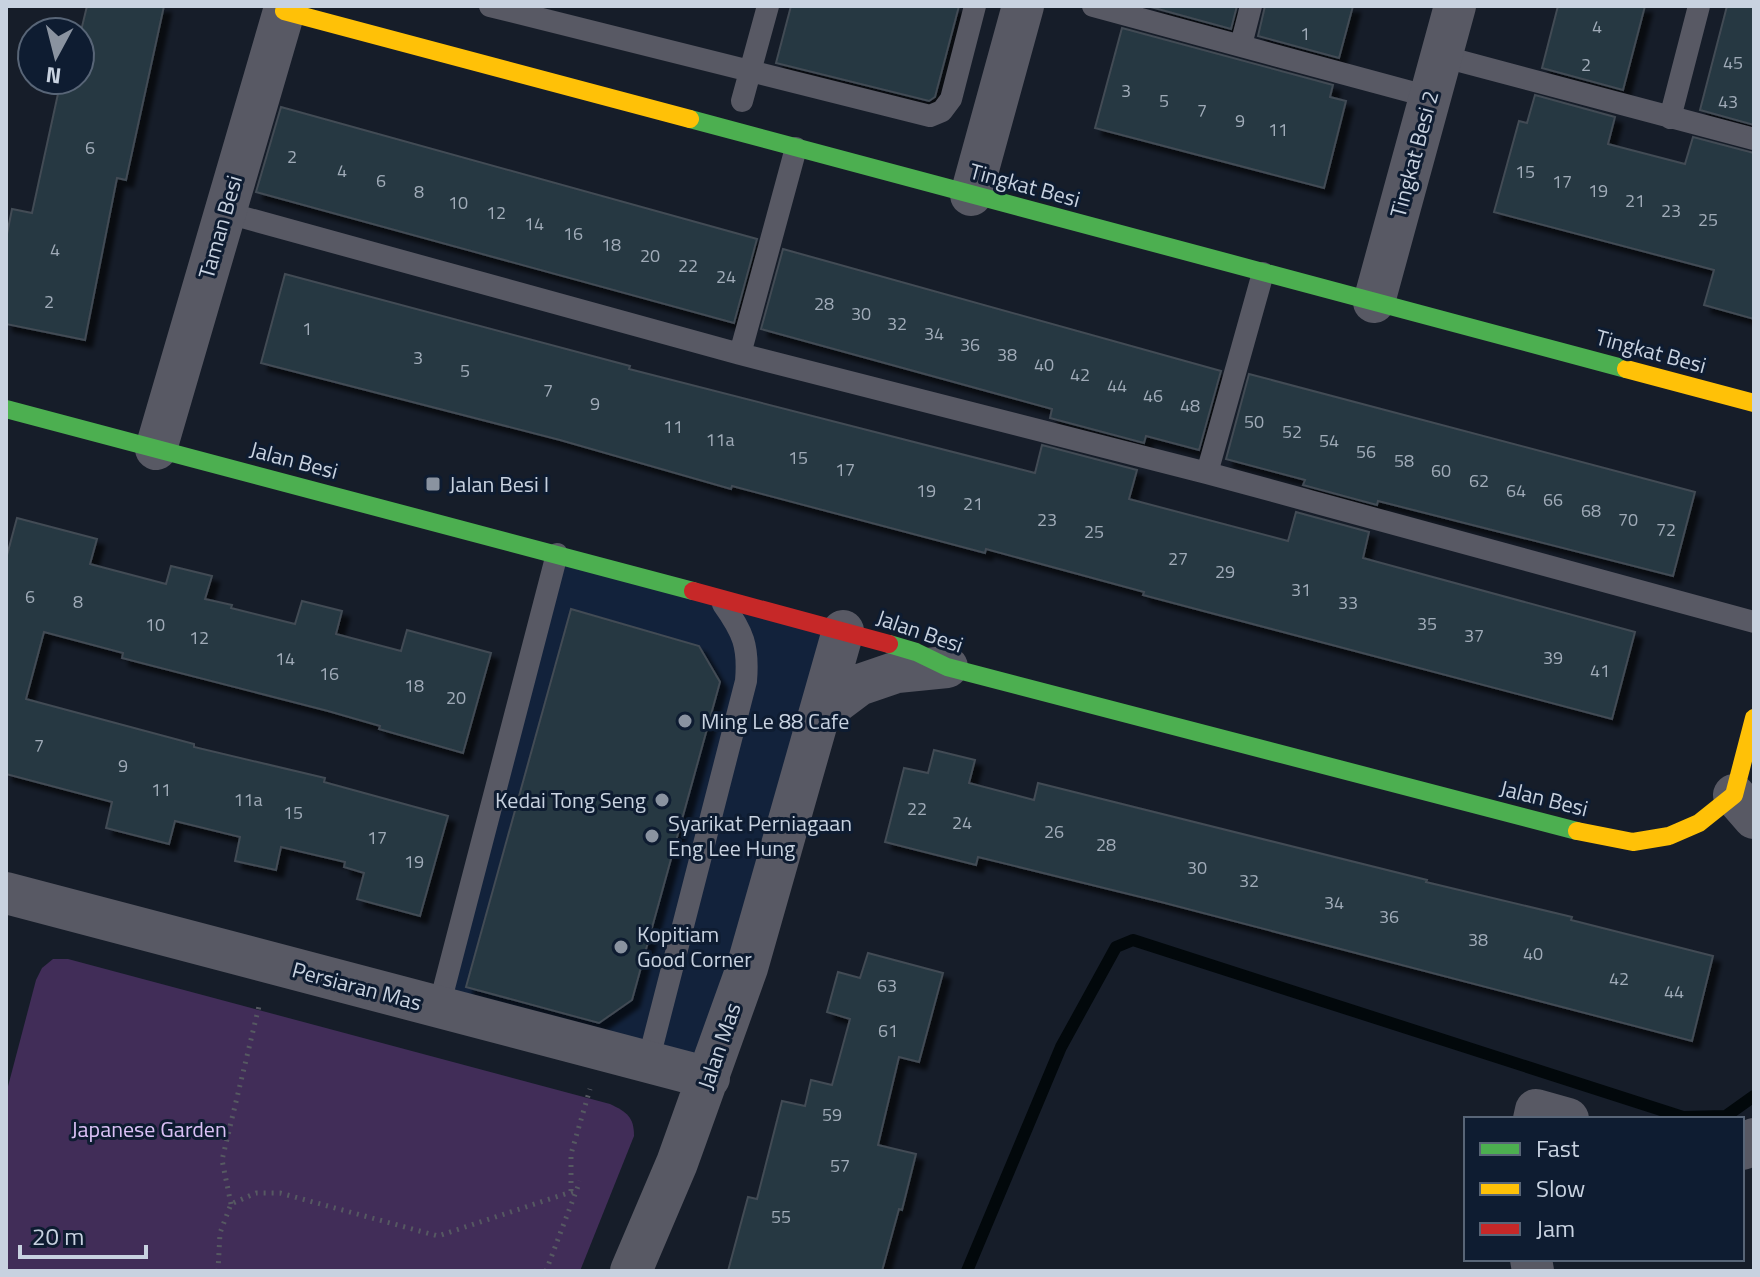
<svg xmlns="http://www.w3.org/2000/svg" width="1760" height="1277" font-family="'Titillium Web',sans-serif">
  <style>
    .built { fill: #12223b }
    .green { fill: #412d58 }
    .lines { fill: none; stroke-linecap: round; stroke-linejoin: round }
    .stream { stroke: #02080b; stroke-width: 12 }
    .building { fill: #263742; stroke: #424b54; stroke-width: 2; filter: url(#shadow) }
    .path { stroke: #565962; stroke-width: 5; stroke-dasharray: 2 6; stroke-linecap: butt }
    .lane { stroke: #585964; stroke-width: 22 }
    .street { stroke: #585964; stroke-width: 42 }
    .fast { stroke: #4caf50; stroke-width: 18 }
    .slow { stroke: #ffc107; stroke-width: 18 }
    .jam { stroke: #c62828; stroke-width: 18 }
    .poi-dot { fill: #8a93a0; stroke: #0e1c31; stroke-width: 3 }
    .labels { text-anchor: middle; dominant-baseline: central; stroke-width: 6; stroke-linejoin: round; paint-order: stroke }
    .number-label { font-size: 18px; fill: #a0abb8 }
    .street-label { font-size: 22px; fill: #c8d2e0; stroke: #0e1c31 }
    .poi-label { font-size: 22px; fill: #c8d2e0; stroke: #0e1c31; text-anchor: start }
    .park-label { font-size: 22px; fill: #dbc1f6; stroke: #0e1c31 }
  </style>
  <defs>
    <filter id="shadow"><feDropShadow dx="7" dy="7" stdDeviation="2" flood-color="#0009"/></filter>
  </defs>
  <rect width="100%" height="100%" fill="#161d29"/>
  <!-- built -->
  <path class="built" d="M557 554 843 631 709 1078 439 1007Z"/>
  <!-- green -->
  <path class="green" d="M53 959H68L610 1104C627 1112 634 1117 634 1136L580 1271H6V1094L36 980 42 968Z"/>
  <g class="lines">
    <!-- stream -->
    <path class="stream" d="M967 1271 1061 1047 1116 947 1133 940 1683 1117 1726 1116 1754 1096"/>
  </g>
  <!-- building -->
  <path class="building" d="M87 6H164L126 180 117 178 85 340 6 324V239L12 209 32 213 61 80H80V35Z
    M791 6H959L935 97 929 101 776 63Z
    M1147 6H1237L1231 29Z
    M1265 6H1353L1339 58 1258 36Z
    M1558 6H1645L1623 90 1542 68Z
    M1727 6H1754V125L1700 110Z
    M1122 28 1333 85 1330 97 1346 101 1324 188 1095 128Z
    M1535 95 1615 117 1608 144 1685 164 1693 137 1754 153V319L1704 305 1714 270 1494 212 1519 121 1527 123Z
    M281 107 757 239 734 323 256 192Z
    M783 249 1221 371 1199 450 1146 436 1144 443 1050 418 1052 409 761 329Z
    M285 274 630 366 629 369 1035 473 1042 445 1137 470 1129 499 1288 541 1296 512 1369 532 1363 558 1635 632 1612 719 1143 595 1144 592 986 549 985 553 732 486 731 489 560 440 261 363Z
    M1249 374 1695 492 1673 576 1378 501 1377 505 1303 485 1305 480 1226 459Z
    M17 518 97 539 90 564 166 584 171 566 212 576 205 599 232 605 231 608 295 624 302 601 342 611 336 634 401 651 407 630 491 653 463 753 379 729 380 726 328 711 122 658 123 653 44 632 26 699 194 744V747L325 778 324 782 448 816 420 916 357 899 364 873 344 867 345 862 281 847 276 870 235 861 240 837 175 821 169 844 106 828 112 802 6 774V559Z
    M571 609 699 646 720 682 632 1000 599 1023 466 987Z
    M934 750 975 760 969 783 1034 800 1038 783 1427 880 1426 882 1572 917 1571 920 1713 956 1692 1041 1161 902 978 857 976 865 885 842 904 768 928 773Z
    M868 953 943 973 919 1062 899 1057 878 1145 916 1154 902 1210 899 1209 882 1271H728L748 1197 757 1199 782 1101 805 1106 811 1080 832 1085 850 1019 827 1012 838 972 860 978Z"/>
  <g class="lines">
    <!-- path -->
    <path class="path" d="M571 1191V1154L590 1089
      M231 1204 222 1160 260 1002
      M218 1271 220 1233 231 1204 256 1193H280L438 1236 577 1190
      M546 1271 580 1181"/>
    <!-- lane -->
    <path class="lane" d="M490 6 930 116 942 111 951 99 975 6
      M1093 6 1430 97
      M1241 45 1251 6
      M1441 56 1754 139
      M742 101 768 6
      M1670 118 1699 6
      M224 212 740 354 1207 473 1754 622
      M740 354 796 148
      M1207 473 1263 273
      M439 1007 557 554
      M648 1062 746 681C749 646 743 632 723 604"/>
    <!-- street -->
    <path class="street" d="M971 195 1023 6
      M1374 302 1455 6
      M156 449 284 11
      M819 715 859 685 897 672 947 667
      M1734 795 1754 818
      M6 893 709 1078
      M1534 1119 1536 1110 1568 1119
      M1742 1149 1754 1139
      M1531 1259 1533 1271
      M631 1271 677 1163 747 968 843 631"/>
    <!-- fast -->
    <path class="fast" d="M690 119 1626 369
      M6 409 693 591
      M889 644 916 652 947 667 1577 831"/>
    <!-- slow -->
    <path class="slow" d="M286 6 284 11 690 119
      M1626 369 1754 403
      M1577 831 1633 842 1669 836 1699 823 1734 795 1754 718"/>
    <!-- jam -->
    <path class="jam" d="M693 591 889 644"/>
  </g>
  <!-- markers -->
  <g class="poi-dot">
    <rect x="425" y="476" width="16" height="16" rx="4"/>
    <circle cx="685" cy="721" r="8"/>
    <circle cx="662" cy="800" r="8"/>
    <circle cx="652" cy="836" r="8"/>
    <circle cx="621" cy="947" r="8"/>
  </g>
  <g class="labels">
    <!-- number labels -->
    <g class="number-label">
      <text x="1597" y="26">4</text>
      <text x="1305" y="33">1</text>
      <text x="1733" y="62">45</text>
      <text x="1586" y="64">2</text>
      <text x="1126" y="90">3</text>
      <text x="1164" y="100">5</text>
      <text x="1728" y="101">43</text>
      <text x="1202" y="110">7</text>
      <text x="1240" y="120">9</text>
      <text x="1278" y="129">11</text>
      <text x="90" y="147">6</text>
      <text x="292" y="156">2</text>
      <text x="342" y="170">4</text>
      <text x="1525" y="171">15</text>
      <text x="381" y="180">6</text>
      <text x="1562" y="181">17</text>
      <text x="1598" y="190">19</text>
      <text x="419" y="191">8</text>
      <text x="1635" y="200">21</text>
      <text x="458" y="202">10</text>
      <text x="1671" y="210">23</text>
      <text x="496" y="212">12</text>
      <text x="1708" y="219">25</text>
      <text x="534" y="223">14</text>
      <text x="573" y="233">16</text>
      <text x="611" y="244">18</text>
      <text x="55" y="249">4</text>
      <text x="650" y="255">20</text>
      <text x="688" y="265">22</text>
      <text x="726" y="276">24</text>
      <text x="49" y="301">2</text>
      <text x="824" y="303">28</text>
      <text x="861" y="313">30</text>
      <text x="897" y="323">32</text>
      <text x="307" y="328">1</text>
      <text x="934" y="333">34</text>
      <text x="970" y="344">36</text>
      <text x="1007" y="354">38</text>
      <text x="418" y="357">3</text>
      <text x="1044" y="364">40</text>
      <text x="465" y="370">5</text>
      <text x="1080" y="374">42</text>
      <text x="1117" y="385">44</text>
      <text x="548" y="390">7</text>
      <text x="1153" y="395">46</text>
      <text x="595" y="403">9</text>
      <text x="1190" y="405">48</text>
      <text x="1254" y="421">50</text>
      <text x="673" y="426">11</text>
      <text x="1292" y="431">52</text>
      <text x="720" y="439">11a</text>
      <text x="1329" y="440">54</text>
      <text x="1366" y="451">56</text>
      <text x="798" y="457">15</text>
      <text x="1404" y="460">58</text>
      <text x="845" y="469">17</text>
      <text x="1441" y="470">60</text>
      <text x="1479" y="480">62</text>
      <text x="926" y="490">19</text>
      <text x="1516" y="490">64</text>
      <text x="1553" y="499">66</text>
      <text x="973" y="503">21</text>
      <text x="1591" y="510">68</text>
      <text x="1047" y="519">23</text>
      <text x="1628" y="519">70</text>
      <text x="1666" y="529">72</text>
      <text x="1094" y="531">25</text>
      <text x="1178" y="558">27</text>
      <text x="1225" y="571">29</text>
      <text x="1301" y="589">31</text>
      <text x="30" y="596">6</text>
      <text x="78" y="601">8</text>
      <text x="1348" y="602">33</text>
      <text x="1427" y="623">35</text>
      <text x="155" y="624">10</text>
      <text x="1474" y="635">37</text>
      <text x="199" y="637">12</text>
      <text x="1553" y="657">39</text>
      <text x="285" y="658">14</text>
      <text x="1600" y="670">41</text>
      <text x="329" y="673">16</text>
      <text x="414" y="685">18</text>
      <text x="456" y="697">20</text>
      <text x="39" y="745">7</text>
      <text x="123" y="765">9</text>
      <text x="161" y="789">11</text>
      <text x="248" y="799">11a</text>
      <text x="917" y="808">22</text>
      <text x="293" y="812">15</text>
      <text x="962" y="822">24</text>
      <text x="1054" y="831">26</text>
      <text x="377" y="837">17</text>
      <text x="1106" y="844">28</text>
      <text x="414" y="861">19</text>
      <text x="1197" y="867">30</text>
      <text x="1249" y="880">32</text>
      <text x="1334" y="902">34</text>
      <text x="1389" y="916">36</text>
      <text x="1478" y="939">38</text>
      <text x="1533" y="953">40</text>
      <text x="1619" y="978">42</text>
      <text x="887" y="985">63</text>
      <text x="1674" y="991">44</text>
      <text x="888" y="1030">61</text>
      <text x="832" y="1114">59</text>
      <text x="840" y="1165">57</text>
      <text x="781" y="1216">55</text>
    </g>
    <!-- street labels -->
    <g class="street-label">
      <text transform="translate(1414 154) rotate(-75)">Tingkat Besi 2</text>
      <text transform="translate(1025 185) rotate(15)">Tingkat Besi</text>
      <text transform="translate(220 227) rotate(-74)">Taman Besi</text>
      <text transform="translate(1651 351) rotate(15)">Tingkat Besi</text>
      <text transform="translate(294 460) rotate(15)">Jalan Besi</text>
      <text transform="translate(920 631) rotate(19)">Jalan Besi</text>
      <text transform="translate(1544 798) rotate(14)">Jalan Besi</text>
      <text transform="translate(357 986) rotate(15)">Persiaran Mas</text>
      <text transform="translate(719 1046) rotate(-71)">Jalan Mas</text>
    </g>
    <!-- poi labels -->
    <g class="poi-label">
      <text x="449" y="484">Jalan Besi I</text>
      <text x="701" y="721">Ming Le 88 Cafe</text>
      <text x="646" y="800" text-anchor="end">Kedai Tong Seng</text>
      <text x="668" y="823">Syarikat Perniagaan<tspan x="668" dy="25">Eng Lee Hung</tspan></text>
      <text x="637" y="934">Kopitiam<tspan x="637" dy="25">Good Corner</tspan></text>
    </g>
    <!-- park labels -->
    <g class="park-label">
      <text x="149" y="1129">Japanese Garden</text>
    </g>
  </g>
  <!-- border -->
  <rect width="1760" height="1277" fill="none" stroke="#c8d2e0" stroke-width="16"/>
  <!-- legend -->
  <rect x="1464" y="1117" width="280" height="144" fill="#0e1c31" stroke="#586577" stroke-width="2"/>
  <rect x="1480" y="1143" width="40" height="12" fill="#4caf50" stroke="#586577" stroke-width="2"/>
  <text x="1536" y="1157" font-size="24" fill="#c8d2e0">Fast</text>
  <rect x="1480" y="1183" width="40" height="12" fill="#ffc107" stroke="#586577" stroke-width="2"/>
  <text x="1536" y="1197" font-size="24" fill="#c8d2e0">Slow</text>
  <rect x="1480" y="1223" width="40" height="12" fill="#c62828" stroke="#586577" stroke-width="2"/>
  <text x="1536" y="1237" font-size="24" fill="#c8d2e0">Jam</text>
  <!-- north arrow -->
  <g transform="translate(56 56) rotate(187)"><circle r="38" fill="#0e1c31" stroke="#586577" stroke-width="2"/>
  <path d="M0-6L14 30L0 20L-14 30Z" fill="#8a93a0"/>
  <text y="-12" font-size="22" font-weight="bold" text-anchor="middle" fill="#c8d2e0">N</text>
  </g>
  <!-- scale -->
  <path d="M20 1245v12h126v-12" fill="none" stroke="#c8d2e0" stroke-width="4"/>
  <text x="32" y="1245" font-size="24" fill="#c8d2e0" stroke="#0e1c31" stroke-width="6" paint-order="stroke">20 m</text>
</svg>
